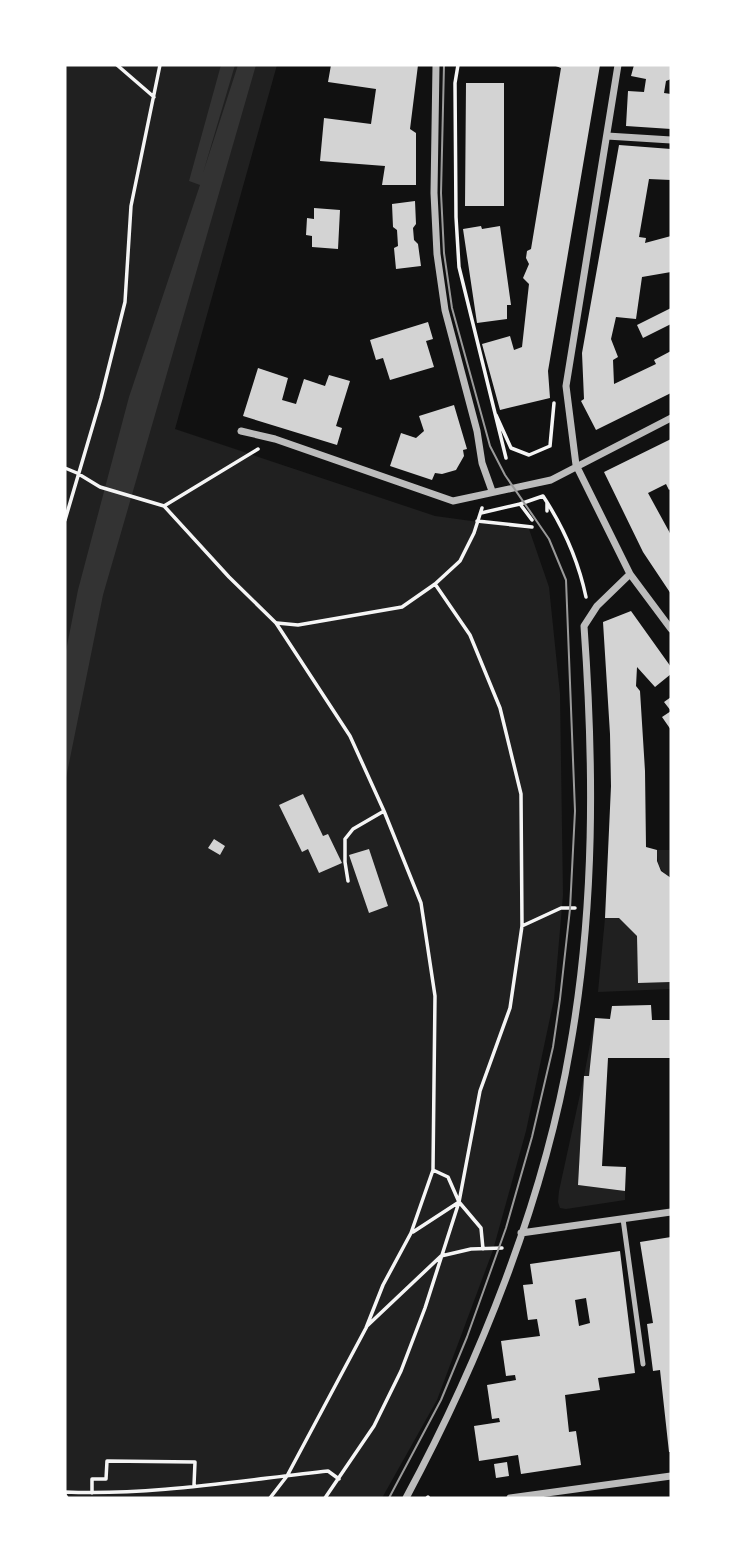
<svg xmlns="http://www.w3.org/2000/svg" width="736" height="1563" font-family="Lora,serif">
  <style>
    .green { fill: #202020 }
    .water { fill: #333 }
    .building { fill: #d3d3d3; fill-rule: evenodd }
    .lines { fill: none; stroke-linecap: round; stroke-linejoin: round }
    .path { stroke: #f5f5f5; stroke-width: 3.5 }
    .service { stroke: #bcbcbc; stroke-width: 5 }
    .minor { stroke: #bcbcbc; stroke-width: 7 }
    .tram { stroke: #9a9a9a; stroke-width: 2 }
  </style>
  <rect width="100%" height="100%" fill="#111"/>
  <!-- green -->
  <path class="green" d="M65 65H277L175 429 435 516 529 529 549 587 560 694 563 895 554 999 526 1131 493 1250 437 1400 382 1498H65Z
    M657 850H671V878C659 870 657 864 657 850Z
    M605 918H619L637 936 638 983 671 982V989L598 992Z
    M595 1018 589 1076 584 1077 578 1185 625 1191V1200L566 1209 560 1208 558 1202 559 1191 584 1076Z"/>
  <!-- water -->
  <path class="water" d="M221 65H235L203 173 238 65H256L103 595 65 783V656L78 590 129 397 200 185 189 181Z"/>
  <!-- building -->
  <path class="building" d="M331 65H418L410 129 416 133V185H382L385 166 320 161 324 118 371 124 376 89 328 82Z
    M553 65H600L548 371 550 398 500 410 482 344 510 336 514 350 522 347 529 284 523 278 529 264 526 258 527 251 531 249 561 68Z
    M634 65H671V79L666 81 664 93 671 94V129L626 126 628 91 644 92 646 79 631 76Z
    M466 83H504V206H465Z
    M619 145 671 149V180L649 179 639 237 646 238 645 243 671 236V272L642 277 636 319 616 317 611 339 618 357 613 360 614 384 656 364 654 360 671 351V393L596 430 581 401 584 399 582 353Z
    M415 201 416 224 413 228 414 240 418 244 421 266 396 269 394 248 398 246 397 230 393 227 392 204Z
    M314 208 340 210 338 249 312 247V236L306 235 307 218 314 219Z
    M481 226 482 229 500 226 511 305H507V319L477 323 463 229Z
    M671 308V324L643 338 637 325Z
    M428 322 433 339 426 341 434 367 390 380 383 358 376 360 370 340Z
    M258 368 288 378 282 400 296 404 304 379 325 386 329 375 350 381 336 426 342 428 337 445 243 416Z
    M454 405 467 449 463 450 464 456 456 470 442 474 435 473 432 480 390 466 401 433 416 438 424 431 419 416Z
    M671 439V489L669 490 666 484 648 493 671 535V594L643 552 604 472Z
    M631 611 671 667V674L655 687 637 667 636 686 640 691 645 771 646 847 657 850V861L661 871 671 878V982L638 983 637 936 619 918H605L611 786 610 734 603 622Z
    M671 697V730L662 717 671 711 664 702Z
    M303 794 323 836 328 834 342 863 319 873 308 849 302 852 279 805Z
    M214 839 225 846 220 855 208 848Z
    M369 849 388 906 369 913 349 855Z
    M651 1005 652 1020H671V1058H608L602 1166 626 1167 625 1191 578 1185 584 1076H589L595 1018 610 1019 612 1006Z
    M671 1237V1452H669L660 1370 653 1371 647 1324 653 1323 640 1242Z
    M620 1251 635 1373 598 1378 600 1390 565 1395 569 1432 576 1431 581 1465 521 1474 518 1455 479 1461 474 1426 500 1422 499 1418 492 1419 487 1385 516 1380 515 1375 506 1376 501 1341 540 1336 537 1319 528 1320 523 1285 533 1284 530 1264ZM586 1298 590 1323 579 1326 575 1300Z
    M507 1462 509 1476 496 1478 494 1464Z"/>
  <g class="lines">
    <!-- path -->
    <path class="path" d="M117 65 154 97
      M458 65 455 83 456 217 459 267 506 458
      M496 415 511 448 529 455 550 446 554 403
      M65 468 77 473 100 487 164 506 229 577 276 623 350 736 384 811 421 903 435 996 433 1170 411 1233 383 1285 366 1328 287 1476 270 1498
      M547 502V511
      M520 504 543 496C564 528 578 559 586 597
      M164 506 258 449
      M481 513 520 504 532 520
      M65 520 101 398 125 302 131 206 160 65
      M477 521 532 527
      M277 623 298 625 402 607 435 584 460 561 474 533 482 508
      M348 881 345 862V839L353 829 384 811
      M522 926 561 908H575
      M433 1170 448 1177 459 1202 481 1228 483 1249
      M413 1232 459 1202
      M367 1326 441 1256 471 1249 502 1248
      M65 1492C149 1496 244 1480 328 1471L339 1479
      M92 1493V1479H106L107 1461 195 1462 194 1485
      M65 1495 67 1498
      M325 1498 374 1426 401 1371 425 1308 459 1202 480 1091 510 1008 522 926 521 794 500 708 470 635 435 584
      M427 1498 428 1497"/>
    <!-- service -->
    <path class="service" d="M623 1219 643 1364"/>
    <!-- minor -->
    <path class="minor" d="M436 65 434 193 437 254 445 310 477 431 482 463 492 491
      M618 65 566 386 576 465 630 574 671 629
      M607 136 671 140
      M241 431 275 439 453 501 551 480 671 418
      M521 1233 671 1212
      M406 1498C479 1362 544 1201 570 1048 595 908 594 767 584 626L597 606 630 574
      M510 1498 671 1476"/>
    <!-- tram -->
    <path class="tram" d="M389 1498 441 1400 467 1337 506 1228 532 1137 553 1047 560 999 570 909 575 811 566 580 549 539 505 475 490 446 452 308 444 253 441 193 444 65"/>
  </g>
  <!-- border -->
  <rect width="736" height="1563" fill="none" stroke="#ffffff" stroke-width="133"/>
</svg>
